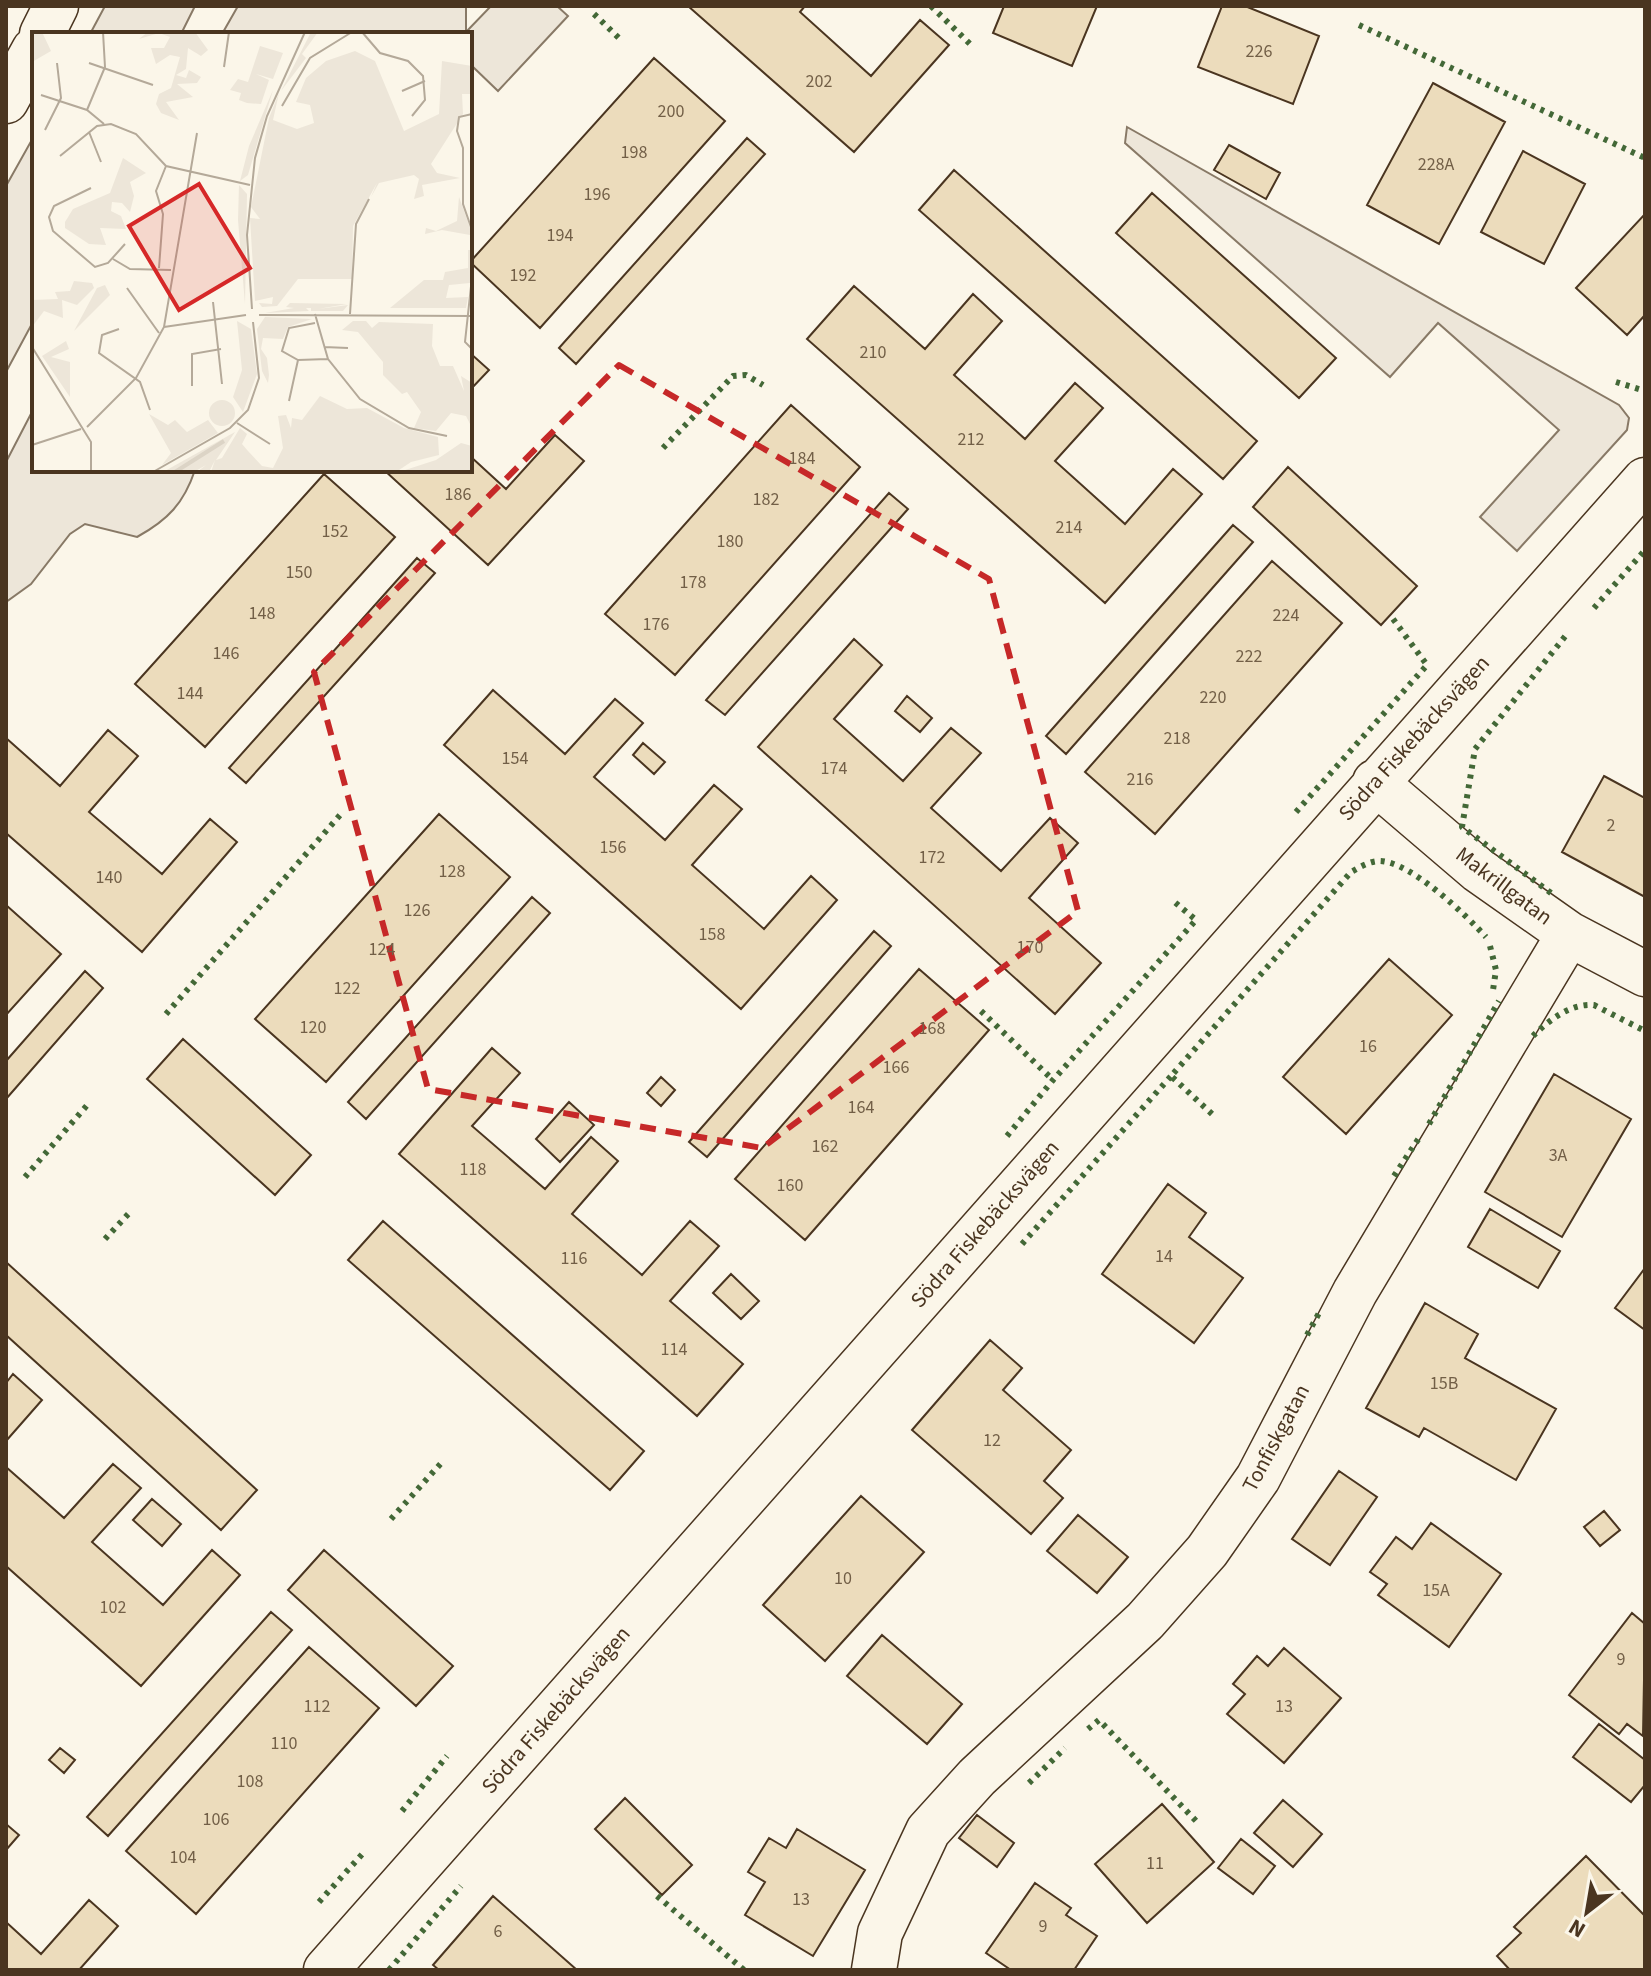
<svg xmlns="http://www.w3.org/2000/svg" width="1651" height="1976" font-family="'Source Sans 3',sans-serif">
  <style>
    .green { fill: #ede6d9; stroke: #887966; stroke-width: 2 }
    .building { fill: #ecdcbc; stroke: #4a3520; stroke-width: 2 }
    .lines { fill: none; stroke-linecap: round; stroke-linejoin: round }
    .minor-casing { stroke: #4a3520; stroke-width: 47 }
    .tertiary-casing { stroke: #4a3520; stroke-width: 47 }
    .minor { stroke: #fbf6e9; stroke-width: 44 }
    .tertiary { stroke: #fbf6e9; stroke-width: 44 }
    .hedge { stroke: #436837; stroke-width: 6; stroke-dasharray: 4 6; stroke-linecap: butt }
    .marked { fill: none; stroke: #c62828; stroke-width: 6; stroke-dasharray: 16 10; stroke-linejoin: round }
    .labels { text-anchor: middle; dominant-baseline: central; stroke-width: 6; stroke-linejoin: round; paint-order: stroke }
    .number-label { font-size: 18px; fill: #725f47 }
    .street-label { font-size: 22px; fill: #4a3520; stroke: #fbf6e9 }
    .inset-river { fill: none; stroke: #dcd4c6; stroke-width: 4 }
    .inset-road { fill: none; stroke: #b4a999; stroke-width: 2 }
    .view { fill: #d62828; fill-opacity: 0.15; stroke: #d62828; stroke-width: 4 }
    .inset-edge { fill: none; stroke: #4a3520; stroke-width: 4 }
  </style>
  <rect width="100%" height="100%" fill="#fbf6e9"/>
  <!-- green -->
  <path class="green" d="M105 6H195L181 34H90Z
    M238 6H466V32L491 6H557L568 16 498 91 470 64V34H222Z
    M1127 127 1619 405 1629 418 1627 430 1517 551 1480 517 1559 430 1438 323 1390 377 1125 143Z
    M34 136V320L6 372V186Z
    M34 408V470H195C184 503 168 520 137 537L85 524 70 534 31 584 6 602V462Z"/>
  <!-- building -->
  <path class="building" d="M688 6H805L800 12 871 76 920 20 949 45 854 152Z
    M1004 6H1097L1072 66 993 33Z
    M1222 6H1245L1319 36 1293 104 1198 67Z
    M654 58 725 121 540 328 470 262Z
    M1433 83 1505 122 1439 244 1367 205Z
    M747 138 765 154 576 364 559 348Z
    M1229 145 1280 173 1266 199 1214 170Z
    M1523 151 1585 184 1544 264 1481 232Z
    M954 170 1257 441 1223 479 919 210Z
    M1152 193 1336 358 1299 398 1116 233Z
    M1645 214V315L1627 335 1576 288Z
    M854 286 925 349 973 294 1002 321 954 375 1025 439 1075 383 1103 408 1055 461 1125 524 1173 469 1202 494 1105 603 807 339Z
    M470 353 489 370 470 390Z
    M791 405 860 467 675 675 605 614Z
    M555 435 584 461 488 565 384 470H470V456L506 489Z
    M1288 467 1417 586 1381 625 1253 507Z
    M324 474 395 537 205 747 135 684Z
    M889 493 908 509 725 715 706 700Z
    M1233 525 1253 542 1066 754 1046 736Z
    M417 558 435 573 246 783 229 768Z
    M1272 561 1342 623 1155 834 1085 772Z
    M854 639 882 665 834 719 903 781 951 728 981 753 931 808 1001 871 1050 818 1078 843 1029 898 1101 963 1055 1014 758 747Z
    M493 690 565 754 615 699 643 723 594 777 665 840 714 785 742 809 692 865 764 929 811 876 837 900 741 1009 444 745Z
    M907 696 932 718 920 732 895 711Z
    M108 730 138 756 89 812 162 874 210 819 237 842 142 952 6 833V738L60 786Z
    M643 743 665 762 654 774 633 755Z
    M1604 776 1645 798V897L1562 852Z
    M439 814 510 877 326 1082 255 1019Z
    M532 897 550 913 366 1119 348 1102Z
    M6 905 61 954 6 1015Z
    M874 931 891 946 707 1157 689 1142Z
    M1389 959 1452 1015 1346 1134 1283 1077Z
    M919 969 989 1030 805 1240 735 1179Z
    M85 971 103 988 6 1099V1061Z
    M183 1039 311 1155 275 1195 147 1079Z
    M492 1048 520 1073 472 1126 545 1189 591 1137 618 1161 572 1214 642 1275 690 1221 719 1246 670 1301 743 1364 697 1416 399 1154Z
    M1554 1074 1631 1119 1562 1237 1485 1192Z
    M661 1077 675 1090 661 1106 647 1093Z
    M569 1102 594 1125 560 1162 536 1139Z
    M1168 1184 1206 1213 1189 1237 1243 1278 1194 1343 1102 1274Z
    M1490 1209 1560 1251 1538 1288 1468 1247Z
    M383 1221 644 1451 610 1490 348 1260Z
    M6 1262 257 1490 221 1530 6 1335Z
    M1645 1268V1330L1615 1308Z
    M731 1274 759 1301 741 1319 713 1293Z
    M1425 1303 1478 1334 1465 1358 1556 1409 1516 1480 1424 1428 1419 1437 1366 1408Z
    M990 1340 1022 1368 1003 1390 1071 1450 1044 1481 1063 1498 1031 1534 912 1430Z
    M13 1374 42 1400 6 1441V1383Z
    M113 1464 141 1488 92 1542 163 1605 212 1550 240 1575 141 1686 6 1566V1467L64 1518Z
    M1339 1471 1377 1497 1330 1565 1292 1539Z
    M861 1496 924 1552 825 1661 763 1605Z
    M152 1499 181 1524 162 1546 133 1520Z
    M1604 1511 1620 1530 1600 1546 1584 1527Z
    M1078 1515 1128 1557 1097 1593 1047 1551Z
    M1431 1523 1501 1574 1449 1647 1378 1595 1387 1584 1370 1572 1396 1537 1412 1549Z
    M324 1550 453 1666 416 1706 288 1590Z
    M271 1612 292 1630 108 1836 87 1817Z
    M1632 1613 1645 1624 1643 1736 1627 1724 1619 1734 1569 1695Z
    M882 1635 962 1704 927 1744 847 1676Z
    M309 1647 379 1708 196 1914 126 1851Z
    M1284 1648 1341 1698 1284 1763 1227 1714 1245 1694 1233 1684 1257 1656 1268 1666Z
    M1599 1724 1645 1760V1785L1631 1802 1573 1757Z
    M60 1748 75 1760 64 1773 49 1760Z
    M625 1798 692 1865 662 1895 595 1829Z
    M1283 1800 1322 1834 1293 1867 1254 1833Z
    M1162 1804 1214 1862 1147 1923 1095 1864Z
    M977 1815 1014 1843 997 1867 959 1838Z
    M6 1824 19 1835 6 1850Z
    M797 1829 865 1870 813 1956 745 1915 765 1882 748 1872 769 1838 786 1848Z
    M1241 1839 1275 1866 1253 1894 1218 1868Z
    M1586 1856 1645 1916V1970H1510L1497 1956 1521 1933 1514 1927Z
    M1035 1883 1071 1908 1066 1915 1097 1936 1074 1970H1011L986 1953Z
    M493 1896 577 1970H439L433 1965Z
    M89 1900 118 1926 79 1970H6V1922L41 1954Z"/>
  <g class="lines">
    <!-- minor casing -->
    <g class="minor-casing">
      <path id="minor" d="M1375 782 1478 870 1569 934 1645 974
        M326 1970 1645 480
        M874 1970 880 1933 928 1831 977 1777 1145 1621 1207 1551 1258 1478 1355 1292 1569 934"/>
    </g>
    <!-- tertiary casing -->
    <g class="tertiary-casing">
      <path id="tertiary" d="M42 34 56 6
        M6 101 34 50"/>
    </g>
    <!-- minor -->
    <use href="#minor" class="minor"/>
    <!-- tertiary -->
    <use href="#tertiary" class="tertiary"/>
    <!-- hedge -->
    <path class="hedge" d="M931 6 970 44
      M594 14 621 40
      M1359 25 1645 158
      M1616 382 1645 391
      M663 448 733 376 746 375 763 385
      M1594 608 1645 550
      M1296 812 1427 665 1393 619
      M1551 893 1462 827 1475 749 1567 634
      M1490 946 1496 970 1493 990
      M981 1011 1053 1080
      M166 1014 341 814
      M1533 1036C1549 1020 1571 1003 1594 1005L1645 1031
      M1212 1114 1171 1076 1351 872C1360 867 1370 861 1380 861 1411 862 1466 915 1486 937
      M1429 1124 1499 1001
      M1007 1136 1053 1080 1196 920 1171 899
      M1394 1176 1419 1138
      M25 1177 89 1103
      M105 1239 132 1210
      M1022 1244 1171 1076
      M1307 1335 1319 1313
      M391 1519 443 1461
      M1088 1729 1099 1720 1199 1824
      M1029 1783 1065 1748
      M402 1811 447 1756
      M657 1896 744 1970
      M319 1902 365 1851
      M389 1970 461 1886"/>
  </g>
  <!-- marked area -->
  <path class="marked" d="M619 365 989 579 1078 911 762 1148 428 1089 314 672Z"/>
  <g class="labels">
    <!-- number labels -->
    <g class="number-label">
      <text x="1259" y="51">226</text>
      <text x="819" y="81">202</text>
      <text x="671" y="111">200</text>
      <text x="634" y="152">198</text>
      <text x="1436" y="164">228A</text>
      <text x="597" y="194">196</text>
      <text x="560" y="235">194</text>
      <text x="523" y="275">192</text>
      <text x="873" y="352">210</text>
      <text x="971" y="439">212</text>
      <text x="802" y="458">184</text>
      <text x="458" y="494">186</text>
      <text x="766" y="499">182</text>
      <text x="1069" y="527">214</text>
      <text x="335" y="531">152</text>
      <text x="730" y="541">180</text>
      <text x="299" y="572">150</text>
      <text x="693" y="582">178</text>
      <text x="262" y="613">148</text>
      <text x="1286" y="615">224</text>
      <text x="656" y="624">176</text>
      <text x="226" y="653">146</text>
      <text x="1249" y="656">222</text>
      <text x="190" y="693">144</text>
      <text x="1213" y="697">220</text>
      <text x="1177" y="738">218</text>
      <text x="515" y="758">154</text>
      <text x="834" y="768">174</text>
      <text x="1140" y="779">216</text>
      <text x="1611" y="825">2</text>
      <text x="613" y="847">156</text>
      <text x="932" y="857">172</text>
      <text x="452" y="871">128</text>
      <text x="109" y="877">140</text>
      <text x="417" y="910">126</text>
      <text x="712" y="934">158</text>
      <text x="1030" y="947">170</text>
      <text x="382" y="949">124</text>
      <text x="347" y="988">122</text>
      <text x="313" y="1027">120</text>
      <text x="932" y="1028">168</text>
      <text x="1368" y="1046">16</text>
      <text x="896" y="1067">166</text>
      <text x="861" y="1107">164</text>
      <text x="825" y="1146">162</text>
      <text x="1558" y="1155">3A</text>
      <text x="473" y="1169">118</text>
      <text x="790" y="1185">160</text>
      <text x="1164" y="1256">14</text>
      <text x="574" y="1258">116</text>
      <text x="674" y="1349">114</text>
      <text x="1444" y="1383">15B</text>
      <text x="992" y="1440">12</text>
      <text x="843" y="1578">10</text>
      <text x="1436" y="1590">15A</text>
      <text x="113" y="1607">102</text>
      <text x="1621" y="1659">9</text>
      <text x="317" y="1706">112</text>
      <text x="1284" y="1706">13</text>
      <text x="284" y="1743">110</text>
      <text x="250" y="1781">108</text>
      <text x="216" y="1819">106</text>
      <text x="183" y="1857">104</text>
      <text x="1155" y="1863">11</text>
      <text x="801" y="1899">13</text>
      <text x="1043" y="1926">9</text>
      <text x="498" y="1931">6</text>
    </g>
    <!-- street labels -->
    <g class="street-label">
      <text transform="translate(1414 738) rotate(-48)">Södra Fiskebäcksvägen</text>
      <text transform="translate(1504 886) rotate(37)">Makrillgatan</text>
      <text transform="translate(985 1224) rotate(-49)">Södra Fiskebäcksvägen</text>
      <text transform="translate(1276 1438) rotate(-62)">Tonfiskgatan</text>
      <text transform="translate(556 1710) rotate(-49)">Södra Fiskebäcksvägen</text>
    </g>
  </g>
  <!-- overview -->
  <g transform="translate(32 32)">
    <rect width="440" height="440" fill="#fbf6e9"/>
    <path d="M0 0H10L19 19 0 30ZM116 0H163L176 18 169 24 156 16 154 37 144 43 154 46 157 38 169 45 165 51 145 52 161 65 134 70 147 88 129 81 124 72 127 62 139 56 148 25 138 23 124 32 119 16H132L138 5 127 1 107 7ZM279 0H286L270 22 274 26 249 59ZM228 14 251 21 241 47 224 42 237 48 229 72 215 71 207 68 209 61 198 58 206 47 216 50ZM323 19 343 29 372 99 407 82 410 29 440 34V62H430L431 82 399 132 405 141 428 146 390 153 392 164 382 167 387 147 382 143 347 151 339 165 345 151 321 194 320 247H266L245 274 230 275 227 271 240 272 241 265 223 269 218 186 228 187 219 175 237 86 247 61 241 88 265 97 282 91 278 73 264 70 274 46 294 29ZM241 58 216 143 208 149 217 114ZM91 126 114 141 98 150 102 164 98 180 90 171 80 170 79 179 89 184 94 197 68 196 74 213 57 212 33 196V190L41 177 78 161ZM207 153 215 162 213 272 206 188ZM427 165 440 201V214L438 203 410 198 393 202 394 196 404 199 425 189ZM436 218H440L438 251 417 253 414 266 436 265 434 276H358L392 248H411L413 240 436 236ZM42 249 60 251 62 256 45 273 30 268 31 286 12 279 0 295V268L26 267 23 260 38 259ZM73 253 78 263 42 299 65 256ZM258 271 315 272 286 277 316 273 311 279H279V276H274L277 279 233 281 262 276 254 275ZM233 285 280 287 256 295 251 307 231 306 229 317 235 326 237 343 236 351 230 339 225 297ZM205 289 219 297 225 342 211 380 201 365 210 338ZM321 289H334L340 296 347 290 401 292 400 314 408 334H421L432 359 429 344 440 351V396L434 384 419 381 404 399 382 396 389 380 375 360 370 362 351 343V330L326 300 310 298ZM34 309 37 317 19 325 38 330V365L10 324ZM288 364 315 377 335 376 372 396 406 405 407 423 379 430 364 440H179L183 428 177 440H165L174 433 162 440H131L203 400 184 428 190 426 208 396 215 402 210 412 216 419 230 434 241 436 251 416 246 384 254 383 259 396 260 386 270 388ZM177 381a13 13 0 1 1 26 0a13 13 0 1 1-26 0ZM117 382 136 393 143 388 155 400 176 388 186 401 130 433 139 421ZM429 411 440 414V440H367L404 428Z" fill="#ede6d9"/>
    <path class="inset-river" d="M143 440 192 409"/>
    <path class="inset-road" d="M330 0 348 21 376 29 391 44 393 68 380 84M57 31 121 53M192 35 197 0M370 59 393 49M9 63 55 78 72 92M250 74 278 26 320 0M55 78 73 35 71 0M440 82 427 85 425 99 431 116V172L440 198M13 98 29 66 25 31M57 100 69 130M28 124 65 94 79 92 104 102 134 134 218 153M59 156 22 174 17 185 21 199 63 235 76 231 93 212M81 227 98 237 139 238M127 236 131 182 124 159 134 134M440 245 433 310 440 317M95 256 127 301M181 270 190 352M220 277 215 203 223 126 235 84 273 0M283 282 296 327 328 367 377 396 415 404M318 282 324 192 337 167M227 283 440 284M283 291 257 296 250 319 266 328 296 327M132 295 214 283M87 297 70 303 67 321 108 350 118 378M0 315 59 410V440M292 315 316 316M160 354V322L189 317M257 369 266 328M205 391 238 412M55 395 104 346 132 295 165 101M0 413 49 397M121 440 198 396 216 378 227 346 221 290"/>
    <path class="view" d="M167 152 218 236 147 278 97 194Z"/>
    <rect width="440" height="440" class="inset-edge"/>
  </g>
  <!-- border -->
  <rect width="1651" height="1976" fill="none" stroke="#4a3520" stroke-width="16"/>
  <!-- north arrow -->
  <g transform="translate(1587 1912) rotate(211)" stroke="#fbf6e9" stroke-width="6" paint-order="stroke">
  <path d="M0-6L14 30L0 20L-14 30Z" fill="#4a3520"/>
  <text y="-12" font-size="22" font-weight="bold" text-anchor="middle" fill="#4a3520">N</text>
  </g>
</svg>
